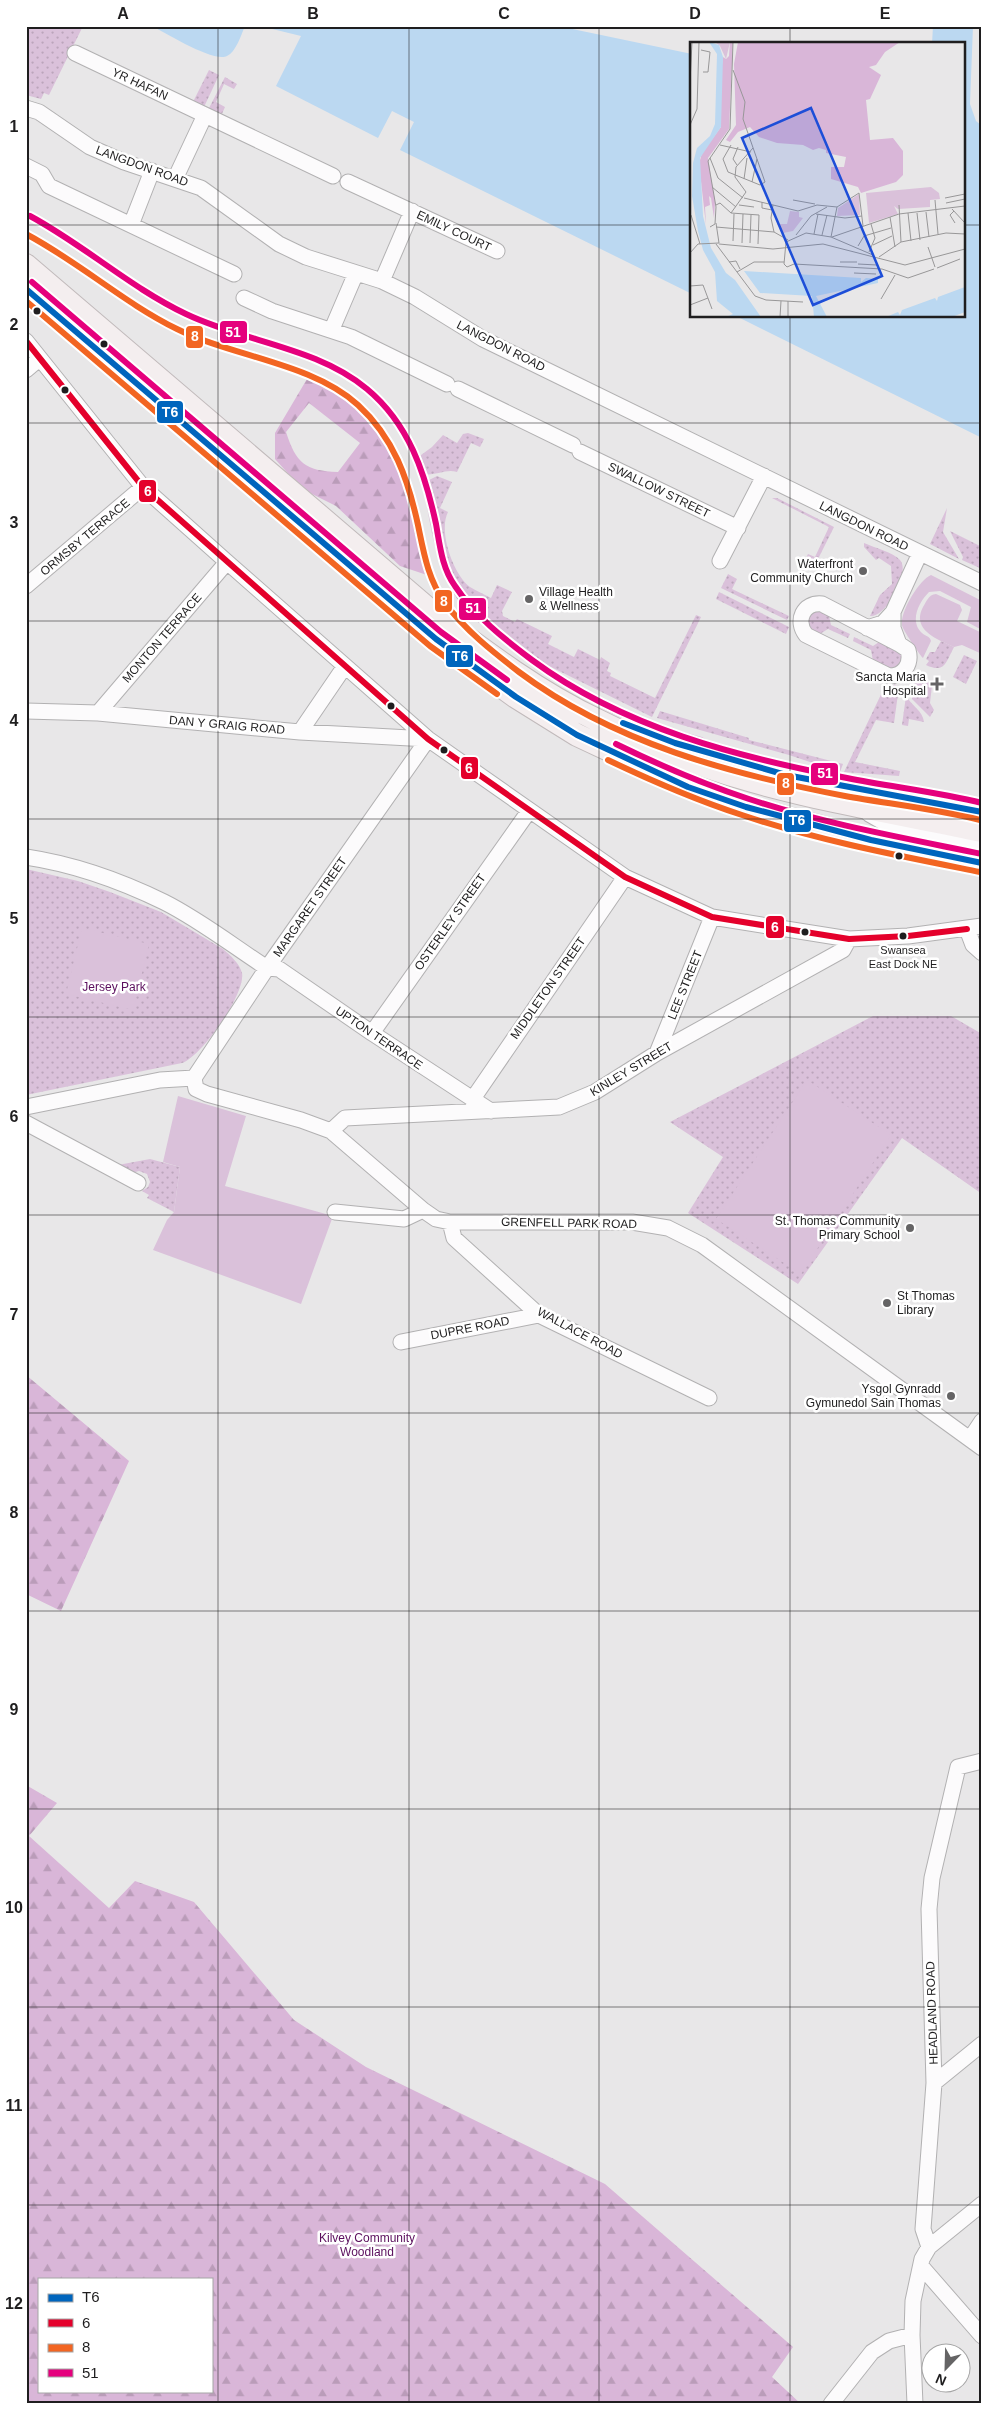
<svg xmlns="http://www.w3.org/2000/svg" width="1008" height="2430" font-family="Arial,sans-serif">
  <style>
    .grass { fill: url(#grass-dots) }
    .forest { fill: url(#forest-firs); fill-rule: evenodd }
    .garden { fill: #dac1da }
    .water { fill: #bbd8f1 }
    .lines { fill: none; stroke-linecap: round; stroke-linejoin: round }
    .minor-casing { stroke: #b2b1b2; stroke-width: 17 }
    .highway-casing { stroke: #c1babb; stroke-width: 24 }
    .minor { stroke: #fcfbfc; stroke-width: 15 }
    .highway { stroke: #f4eeef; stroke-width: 22 }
    .bus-1-casing { stroke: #fff; stroke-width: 10 }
    .bus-2-casing { stroke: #fff; stroke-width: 10 }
    .bus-3-casing { stroke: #fff; stroke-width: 10 }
    .bus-4-casing { stroke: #fff; stroke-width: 10 }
    .bus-1 { stroke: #0065bd; stroke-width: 6 }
    .bus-2 { stroke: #e4002b; stroke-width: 6 }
    .bus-3 { stroke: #f26522; stroke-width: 6 }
    .bus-4 { stroke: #e5007d; stroke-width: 6 }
    .grid { fill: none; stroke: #1f1e1f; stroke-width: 1; stroke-opacity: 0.55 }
    .bus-dot { fill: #1f1e1f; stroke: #fff; stroke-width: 2 }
    .poi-dot { fill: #656465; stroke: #fff; stroke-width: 2 }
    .labels { text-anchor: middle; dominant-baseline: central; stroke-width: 5; stroke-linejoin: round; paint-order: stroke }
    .bus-label { font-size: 11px; fill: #1f1e1f; stroke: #fff }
    .street-label { font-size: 12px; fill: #1f1e1f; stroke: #fff }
    .poi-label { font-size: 12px; fill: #1f1e1f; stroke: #fff; text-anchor: end }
    .park-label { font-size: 12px; fill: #5b0f5d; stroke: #fff }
    .inset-road { fill: none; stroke: #989798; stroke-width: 1 }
    .view { fill: #1d4ed8; fill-opacity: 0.15; stroke: #1d4ed8; stroke-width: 2.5 }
    .inset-edge { fill: none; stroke: #1f1e1f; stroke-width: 2.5 }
    .line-badge { stroke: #fff; stroke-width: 2 }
    .badge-label { font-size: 14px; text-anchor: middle; font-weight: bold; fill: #fff }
    .neatline { fill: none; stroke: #1f1e1f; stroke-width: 2 }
    .grid-label { font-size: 16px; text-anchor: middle; font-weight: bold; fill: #1f1e1f }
  </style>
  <defs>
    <pattern id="grass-dots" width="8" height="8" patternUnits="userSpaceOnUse" patternTransform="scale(1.25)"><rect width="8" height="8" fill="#dac1da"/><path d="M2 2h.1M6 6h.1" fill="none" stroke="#bba5bb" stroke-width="1.8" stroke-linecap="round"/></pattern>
    <pattern id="forest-firs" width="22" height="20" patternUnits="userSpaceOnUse" patternTransform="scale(1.25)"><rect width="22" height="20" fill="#d9b6d8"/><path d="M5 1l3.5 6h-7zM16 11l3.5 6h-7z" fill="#ba9cb9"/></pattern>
  </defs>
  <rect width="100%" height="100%" fill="#e8e7e8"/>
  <!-- grass -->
  <path class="grass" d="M26 26H83L49 95 44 93 41 99 26 95Z
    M209 70 219 75 204 107 193 102Z
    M225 77 237 84 234 89 224 84 216 102 225 107 221 116 208 110Z
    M468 433 484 439 480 447 471 443 457 472C445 468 433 478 422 473L417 458 432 447 443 435 457 443 463 434Z
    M437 476 452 482 440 508 448 512C438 531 453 574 470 587 476 591 484 594 491 598L497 585 512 592 502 611 503 616 515 622 517 619 552 636 548 644 574 657 578 649 600 660 601 657 610 663 607 671 611 673 610 676 655 698 696 615 701 617 652 717 545 664 493 623H479C437 588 432 534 423 483Z
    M772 498H777L834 527 815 565 804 562 808 554 815 557 829 527Z
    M947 508 943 532 959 559 930 544Z
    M950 531 982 547V569L962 560 963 557Z
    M864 543C875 548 893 552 900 560 911 572 886 618 870 616L880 595 892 584 891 566 879 558 876 560 864 547Z
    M728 574 737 579 732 589 789 616 787 620 721 588Z
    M719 592 789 627 786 634 716 599Z
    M816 611H821L829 616 831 625 850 634 848 638 828 629 818 635 810 631 807 618Z
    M483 626 509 642 548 673 581 687 633 716 650 723 702 737 714 744 744 754 778 759 835 777 897 783 964 797 962 803C832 781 694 764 578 695 544 675 513 651 483 626Z
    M854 637 873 646 882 640 902 652V664L892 669 873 661 871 650 853 641Z
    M941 641 954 647C946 662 945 674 926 665L929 661 926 659 930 652H935Z
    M964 655 977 661 966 684 953 677Z
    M923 678 932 685 930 703 934 710 930 717 912 699V690L916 680Z
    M895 683 898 694 894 723 876 720 855 762 900 771 899 776 844 772 886 684 893 687Z
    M906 696C912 706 923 711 924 722L909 719 908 726 902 725Z
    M660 711 749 738V740L843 764 840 772 789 755 657 718Z
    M26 869 78 881 110 892 161 912 223 949C230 955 240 964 242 973 246 994 201 1057 182 1063L26 1095Z
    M873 1016H951L982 1034V1194L902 1138 798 1284 688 1213 723 1157 670 1122Z
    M150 1159 180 1167 174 1212 147 1198 149 1195 142 1191 148 1187 150 1182 147 1174 139 1171 132 1173 118 1165Z"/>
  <!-- forest -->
  <path class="forest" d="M307 379 320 384 345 399 369 419 393 453 416 525 427 575 400 566 336 506 302 489 275 459V433ZM309 403 360 443 338 472C305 471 296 463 286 432Z
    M26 1375 129 1461 61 1611 26 1594Z
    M26 1785 57 1803 29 1836 109 1908 135 1881 194 1902 294 2020 366 2067 605 2184 793 2347 772 2377 801 2404H26ZM39 2279H211V2391H39Z"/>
  <!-- garden -->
  <path class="garden" d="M931 575 982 601V630L967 622 971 607 940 591 929 592C919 602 909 621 922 633 926 637 929 635 931 641L923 658C920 655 902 629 902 625 900 612 919 580 931 575Z
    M936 594 960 605 962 610 957 621 982 633V654L962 645 954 647C937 639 911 630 923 607 927 601 928 595 936 594Z
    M82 928 149 944 133 1010 66 994Z
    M807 1080 891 1135 801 1274 716 1219Z
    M178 1096 246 1116 225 1186 333 1216 301 1304 153 1250 167 1220 174 1212 180 1167 163 1162Z"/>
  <!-- water -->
  <path class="water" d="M152 26H245C241 35 236 52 227 56 214 63 166 33 152 26Z
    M260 26H558L692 54V294L400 150 414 122 392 111 378 138 276 86 301 36Z
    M933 26H973L970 104 976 121 982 126V438L736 316H964V44H932Z"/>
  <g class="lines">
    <!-- minor casing -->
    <g class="minor-casing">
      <path id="minor" d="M75 53 333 176
        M26 108 39 112 90 147 124 162 201 188 279 244 306 257 382 281 415 297 483 339 982 583
        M26 166 42 174 49 186 234 274
        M175 179 205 115
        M348 182 497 251
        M131 225 152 171
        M382 281 412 211
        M244 298 272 311 351 337 447 384
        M332 329 356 273
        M26 341 143 487 227 562 428 739 625 877 712 917 849 939 908 936 982 926
        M26 370 39 359
        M458 389 573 445
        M580 452 738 528
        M720 561 764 476
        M26 586 143 487
        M893 612V628L899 644 908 650C912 664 904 676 889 676L806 635C795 621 803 602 822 604L899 644
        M867 628 883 623 893 612 920 553
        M26 711 98 713 300 732 428 739
        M98 713 227 562
        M300 732 345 666
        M869 814 890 826 982 844
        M26 857C73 864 121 881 164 902 200 920 233 946 267 968L279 969 372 1033 491 1111
        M967 929 973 945 982 953
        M372 1033 529 811
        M657 1053 712 917
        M194 1078 196 1089 207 1094 301 1120 331 1131 423 1210 436 1219 450 1222H632L668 1228 702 1245 982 1448
        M194 1078 267 968 428 739
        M472 1100 625 877
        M26 1107 160 1080 194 1078
        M26 1123 138 1183
        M331 1131 345 1118 559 1107 595 1092 657 1053 843 950 849 939
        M335 1212 404 1219 423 1210
        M450 1222 454 1238 539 1315 709 1398
        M401 1342 539 1315
        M970 1439 982 1421
        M934 2083 982 2044
        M929 2247 923 2229 934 2083 929 1909 932 1878 958 1767 982 1761
        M921 2266 982 2336
        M831 2404 872 2352 889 2341 912 2335
        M915 2404 912 2335 913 2301 922 2259 929 2247 982 2204"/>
    </g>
    <!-- highway casing -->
    <g class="highway-casing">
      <path id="highway" d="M26 265 432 612C484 651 538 692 597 720 647 745 698 766 752 781 827 802 905 815 982 831
        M26 289 436 639 516 697 577 735 688 787 746 807 871 840 982 863"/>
    </g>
    <!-- minor -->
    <use href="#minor" class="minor"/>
    <!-- highway -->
    <use href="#highway" class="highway"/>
    <!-- bus-1 casing -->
    <g class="bus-1-casing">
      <path id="bus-1" d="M26 289 436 639 516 697 577 735 688 787 746 807 871 840 982 863
        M623 723 675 743 786 775 982 812"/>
    </g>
    <!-- bus-2 casing -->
    <g class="bus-2-casing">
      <path id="bus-2" d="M26 341 143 487 428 739 625 877 712 917 849 939 908 936 967 929"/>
    </g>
    <!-- bus-3 casing -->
    <g class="bus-3-casing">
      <path id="bus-3" d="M26 234C79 262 124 303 177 329 233 357 312 363 358 405 394 438 408 479 418 525 424 554 428 579 445 603 465 630 493 652 519 672 614 743 730 774 845 796 890 804 935 809 980 820
        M26 301 430 646 497 694
        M608 760C652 781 696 800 742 815 820 841 900 856 980 872"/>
    </g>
    <!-- bus-4 casing -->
    <g class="bus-4-casing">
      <path id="bus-4" d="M30 216C84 245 131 288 186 314 244 342 317 347 367 389 409 424 425 473 436 524 440 546 442 568 455 586 475 616 504 639 532 660 624 728 737 757 847 778 892 787 937 792 982 803
        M32 282 441 632 507 680
        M616 744C659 765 703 784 749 799 825 824 904 838 982 854"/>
    </g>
    <!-- bus-1 -->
    <use href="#bus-1" class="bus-1"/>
    <!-- bus-2 -->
    <use href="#bus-2" class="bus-2"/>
    <!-- bus-3 -->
    <use href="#bus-3" class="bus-3"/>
    <!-- bus-4 -->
    <use href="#bus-4" class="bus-4"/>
  </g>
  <!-- grid -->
  <path class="grid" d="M218 26V2404M409 26V2404M599 26V2404M790 26V44M26 225H692M964 225H982M790 316V2404M26 423H982M26 621H982M26 819H982M26 1017H982M26 1215H982M26 1413H982M26 1611H982M26 1809H982M26 2007H982M26 2205H982"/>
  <!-- markers -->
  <g class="bus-dot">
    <circle cx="37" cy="311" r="4.5"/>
    <circle cx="104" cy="344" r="4.5"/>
    <circle cx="65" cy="390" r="4.5"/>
    <circle cx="391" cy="706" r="4.5"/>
    <circle cx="444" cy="750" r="4.5"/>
    <circle cx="899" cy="856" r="4.5"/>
    <circle cx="805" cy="932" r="4.5"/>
    <circle cx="903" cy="936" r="4.5"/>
  </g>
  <g class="poi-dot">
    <circle cx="863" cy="571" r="5"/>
    <circle cx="529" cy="599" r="5"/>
    <path d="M934.5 676.5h5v5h5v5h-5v5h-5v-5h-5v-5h5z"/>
    <circle cx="910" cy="1228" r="5"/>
    <circle cx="887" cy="1303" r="5"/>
    <circle cx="951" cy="1396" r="5"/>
  </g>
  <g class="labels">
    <!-- bus labels -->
    <g class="bus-label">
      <text x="903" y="950">Swansea<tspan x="903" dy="14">East Dock NE</tspan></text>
    </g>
    <!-- street labels -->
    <g class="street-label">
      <text transform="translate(140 84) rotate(25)">YR HAFAN</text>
      <text transform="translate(142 166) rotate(20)">LANGDON ROAD</text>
      <text transform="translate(454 231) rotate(25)">EMILY COURT</text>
      <text transform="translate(501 346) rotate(27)">LANGDON ROAD</text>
      <text transform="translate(659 490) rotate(26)">SWALLOW STREET</text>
      <text transform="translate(864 526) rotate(26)">LANGDON ROAD</text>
      <text transform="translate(85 537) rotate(-40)">ORMSBY TERRACE</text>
      <text transform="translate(162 638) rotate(-49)">MONTON TERRACE</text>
      <text transform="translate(227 725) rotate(5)">DAN Y GRAIG ROAD</text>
      <text transform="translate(310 907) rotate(-55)">MARGARET STREET</text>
      <text transform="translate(450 922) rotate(-55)">OSTERLEY STREET</text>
      <text transform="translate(685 985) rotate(-68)">LEE STREET</text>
      <text transform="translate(548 988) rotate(-55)">MIDDLETON STREET</text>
      <text transform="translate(379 1038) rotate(34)">UPTON TERRACE</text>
      <text transform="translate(631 1069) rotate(-31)">KINLEY STREET</text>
      <text transform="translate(569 1223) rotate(1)">GRENFELL PARK ROAD</text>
      <text transform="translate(470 1328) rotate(-11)">DUPRE ROAD</text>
      <text transform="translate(580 1333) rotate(28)">WALLACE ROAD</text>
      <text transform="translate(932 2013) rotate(-92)">HEADLAND ROAD</text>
    </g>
    <!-- poi labels -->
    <g class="poi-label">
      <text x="853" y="564">Waterfront<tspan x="853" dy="14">Community Church</tspan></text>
      <text x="539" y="592" text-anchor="start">Village Health<tspan x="539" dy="14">&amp; Wellness</tspan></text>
      <text x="926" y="677">Sancta Maria<tspan x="926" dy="14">Hospital</tspan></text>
      <text x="900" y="1221">St. Thomas Community<tspan x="900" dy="14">Primary School</tspan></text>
      <text x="897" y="1296" text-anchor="start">St Thomas<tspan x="897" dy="14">Library</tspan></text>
      <text x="941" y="1389">Ysgol Gynradd<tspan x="941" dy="14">Gymunedol Sain Thomas</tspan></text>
    </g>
    <!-- park labels -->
    <g class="park-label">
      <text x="114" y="987">Jersey Park</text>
      <text x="367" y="2238">Kilvey Community<tspan x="367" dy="14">Woodland</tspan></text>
    </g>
  </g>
  <!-- overview -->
  <g transform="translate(690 42)">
    <rect width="275" height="275" fill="#e8e7e8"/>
    <path d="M25 0H40L36 17 30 4ZM169 152 170 173 147 174 148 166ZM100 169 109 170V175L113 176 103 189 93 191 87 182H97Z" fill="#dac1da"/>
    <path d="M40 0H43L39 87 18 116 25 160 24 176 21 156 19 154 20 163 15 165 16 183 9 122 12 111 31 85 30 38 33 15 36 17 39 14ZM48 0H210L195 10 186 23 179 25 191 33 180 57 176 58 180 98 203 96 213 109V133L206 140 171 151 168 145 141 137V125H154L156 115 136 111V108L129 106 123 108 113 103 87 101 69 95 60 85 48 90 40 100 36 98 46 83 44 22Z" fill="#d9b6d8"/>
    <path d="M241 145 249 151 250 157 240 158V165L208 167 204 164 208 172 179 181 176 151Z" fill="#dac1da"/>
    <path d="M19 0 29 3 33 15 31 85 10 116 13 174 21 206 36 231 45 238 71 275H36L43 272 27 259 25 230 13 208 8 189 2 154 3 121 7 106 20 94 25 82 27 12ZM54 229 171 236V240L176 236 188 237V241L126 254 137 275H124L122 254 70 251ZM275 245V270L262 275H196L208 270 210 273 212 268 245 256 247 259 248 255Z" fill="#bbd8f1"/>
    <path class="inset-road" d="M11 8 20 10 18 30H13M0 40 2 0M0 83 7 67 9 0M30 103 61 110M41 103 33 117 38 130 70 143 75 140 53 77 55 60 43 28M20 116 28 136 53 156M47 123 43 117 48 105M54 137 57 116M62 140 67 117M22 145 46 165M54 156 108 169 127 163 147 165M255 156 275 152M103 158 125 162M245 158 248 192M72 160V166L82 168M256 161 275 157M26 163 30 161 41 171M49 163 64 165M83 163 81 176 84 190 98 198M147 165 169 151 173 184M262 167 275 181M264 169 260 173 265 181M236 170 239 195M41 171 56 150 45 135 46 125 63 106M41 171 69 173 68 202M218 171 221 199M227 171 230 198M126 172 155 176 172 174M1 173 10 202M200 175 205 205M20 185 25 182 26 165 18 119 40 87 43 0M26 185 84 190M124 192 128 172M106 193 121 174 137 165M132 193 137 173M141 195 147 165M142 195 209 172 275 164M43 199 44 172M211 200 256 191 275 192M52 201 53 172M60 201 61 173M26 202 65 254 76 258 113 260M29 202 83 207 133 202 215 223 275 207M183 203 202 194M168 204 174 194 201 186M238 205 245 225M179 210 185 196 181 182M0 211 8 202 29 201 26 181M183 213 141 195 116 191 96 200 94 222 97 225 104 222 192 227 218 236 244 227M189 215 211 200 209 163M39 220 46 219 50 227M150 220H167M168 222 187 223 189 227M247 226 270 217M47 230 64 220H94M164 231 186 232M0 244 13 243 22 267M191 257 205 233M0 263 18 256M90 275 91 259M98 275V259"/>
    <path class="view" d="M121 66 192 234 123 263 52 96Z"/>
    <rect width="275" height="275" class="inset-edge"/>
  </g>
  <g class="line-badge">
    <rect x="219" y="320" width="29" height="24" rx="5" fill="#e5007d"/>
    <rect x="185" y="325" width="19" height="24" rx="5" fill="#f26522"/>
    <rect x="156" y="400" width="28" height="24" rx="5" fill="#0065bd"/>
    <rect x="138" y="479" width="19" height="24" rx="5" fill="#e4002b"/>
    <rect x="434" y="589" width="19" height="24" rx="5" fill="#f26522"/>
    <rect x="458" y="597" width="29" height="24" rx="5" fill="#e5007d"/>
    <rect x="445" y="644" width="29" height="24" rx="5" fill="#0065bd"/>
    <rect x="460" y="756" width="19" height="24" rx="5" fill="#e4002b"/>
    <rect x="810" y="762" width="29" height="24" rx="5" fill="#e5007d"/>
    <rect x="776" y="772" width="19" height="24" rx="5" fill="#f26522"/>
    <rect x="783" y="809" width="29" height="24" rx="5" fill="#0065bd"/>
    <rect x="765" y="915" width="20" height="24" rx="5" fill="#e4002b"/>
  </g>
  <g class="badge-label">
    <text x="233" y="337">51</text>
    <text x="195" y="341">8</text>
    <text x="170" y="417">T6</text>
    <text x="148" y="496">6</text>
    <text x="444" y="606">8</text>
    <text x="473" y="613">51</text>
    <text x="460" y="661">T6</text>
    <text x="469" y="773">6</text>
    <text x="825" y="778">51</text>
    <text x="786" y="788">8</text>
    <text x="797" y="825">T6</text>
    <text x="775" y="932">6</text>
  </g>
  <!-- border -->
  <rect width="1008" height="2430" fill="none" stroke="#ffffff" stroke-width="55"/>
  <!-- legend -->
  <rect x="38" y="2278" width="175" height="115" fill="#ffffff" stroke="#a5a5a5"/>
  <rect x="48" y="2294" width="25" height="8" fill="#0065bd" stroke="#a5a5a5"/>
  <text x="82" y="2302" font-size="15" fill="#1f1e1f">T6</text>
  <rect x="48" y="2319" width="25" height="8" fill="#e4002b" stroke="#a5a5a5"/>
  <text x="82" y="2328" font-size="15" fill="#1f1e1f">6</text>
  <rect x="48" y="2344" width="25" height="8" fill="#f26522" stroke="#a5a5a5"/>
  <text x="82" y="2352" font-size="15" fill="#1f1e1f">8</text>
  <rect x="48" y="2369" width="25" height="8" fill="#e5007d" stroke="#a5a5a5"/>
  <text x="82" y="2378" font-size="15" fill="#1f1e1f">51</text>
  <!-- north arrow -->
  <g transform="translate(946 2368) rotate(203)"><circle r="24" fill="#ffffff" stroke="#a5a5a5"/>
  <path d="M0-4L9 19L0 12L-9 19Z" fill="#656465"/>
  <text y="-8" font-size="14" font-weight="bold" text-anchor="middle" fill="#1f1e1f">N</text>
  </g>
  <rect x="28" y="28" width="952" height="2374" class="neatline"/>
  <g class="grid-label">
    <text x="123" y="19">A</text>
    <text x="313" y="19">B</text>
    <text x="504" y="19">C</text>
    <text x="695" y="19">D</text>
    <text x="885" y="19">E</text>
    <text x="14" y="132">1</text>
    <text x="14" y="330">2</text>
    <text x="14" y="528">3</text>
    <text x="14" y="726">4</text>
    <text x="14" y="924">5</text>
    <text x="14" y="1122">6</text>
    <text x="14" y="1320">7</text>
    <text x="14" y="1518">8</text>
    <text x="14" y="1715">9</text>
    <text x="14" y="1913">10</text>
    <text x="14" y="2111">11</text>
    <text x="14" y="2309">12</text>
  </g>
</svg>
